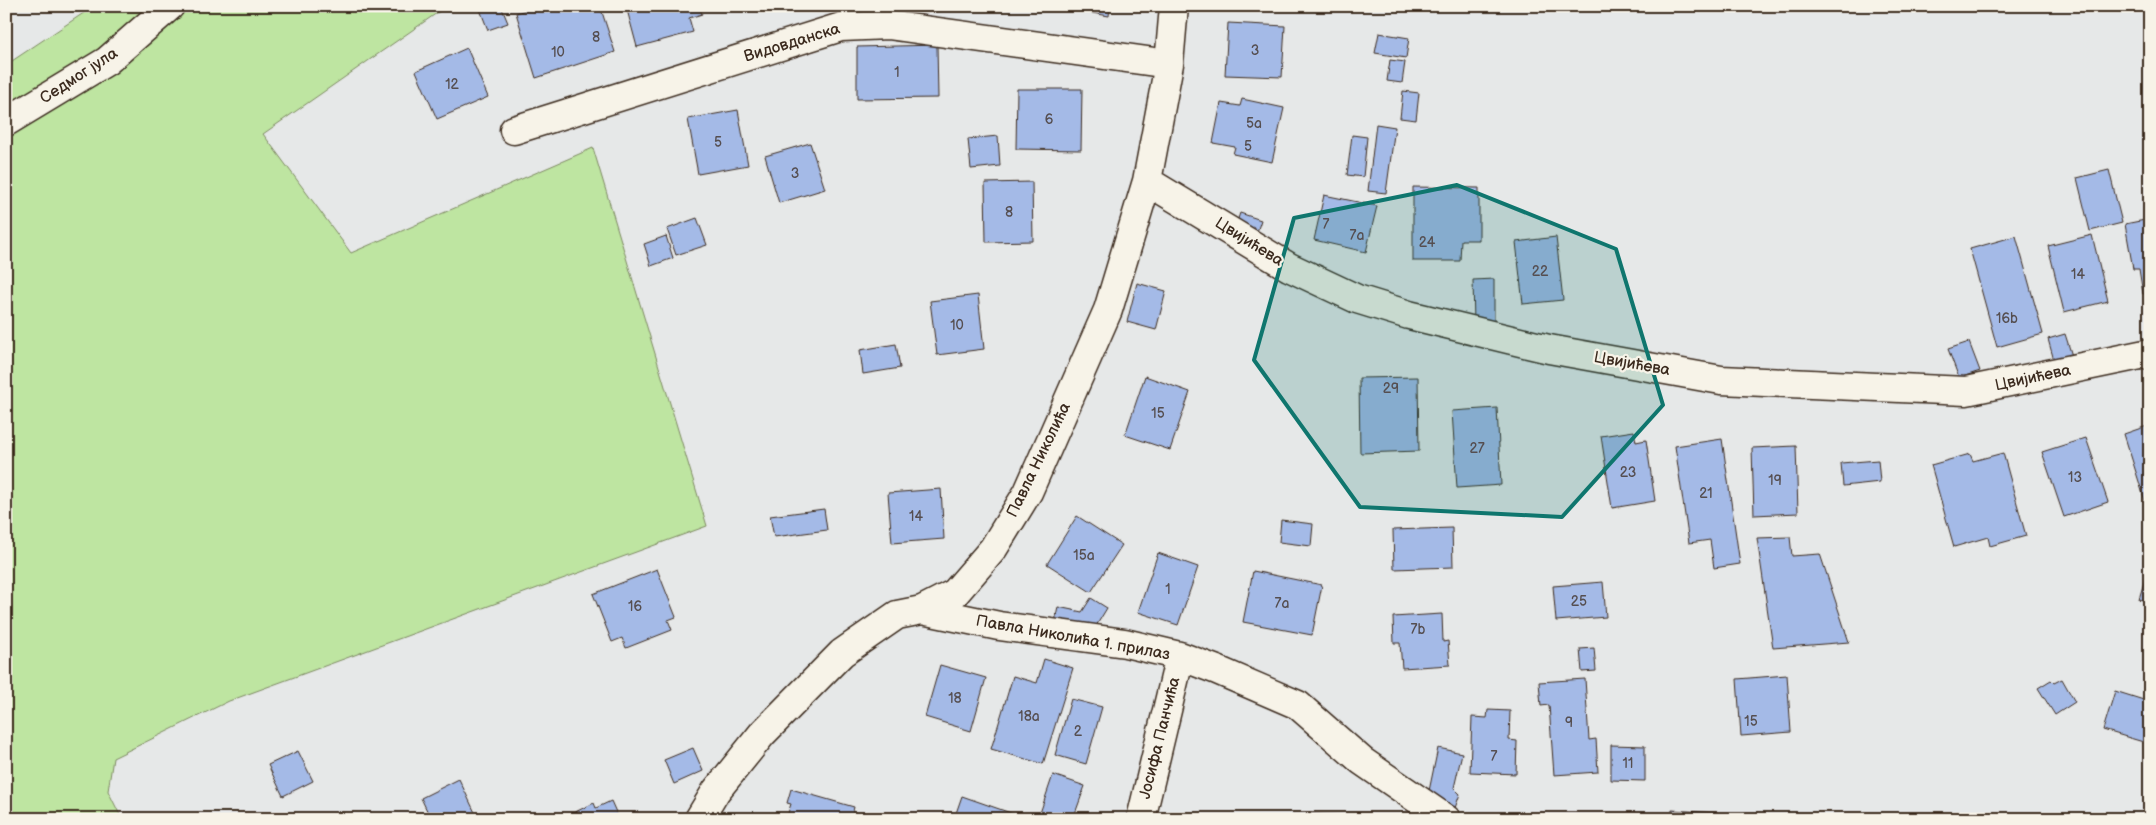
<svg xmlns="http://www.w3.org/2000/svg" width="2156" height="825" font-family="'Balsamiq Sans',sans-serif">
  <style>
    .green { fill: #bee5a1; stroke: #7c8860 }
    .building { fill: #a4bae7; stroke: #3b2a1e }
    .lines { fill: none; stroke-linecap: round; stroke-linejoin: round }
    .minor-casing { stroke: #3b2a1e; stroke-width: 31 }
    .minor { stroke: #f7f3e8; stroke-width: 28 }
    .marked { fill: #0f766e; fill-opacity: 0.2; stroke: #0f766e; stroke-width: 4; stroke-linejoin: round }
    .labels { text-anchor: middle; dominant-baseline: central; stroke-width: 4.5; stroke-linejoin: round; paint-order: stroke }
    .number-label { font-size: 14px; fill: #554e50 }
    .street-label { font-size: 16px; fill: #3b2a1e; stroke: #f7f3e8 }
  </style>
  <rect width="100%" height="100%" fill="#e6e8e8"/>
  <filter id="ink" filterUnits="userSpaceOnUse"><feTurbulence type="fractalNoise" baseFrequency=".02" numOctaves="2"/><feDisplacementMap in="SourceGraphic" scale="10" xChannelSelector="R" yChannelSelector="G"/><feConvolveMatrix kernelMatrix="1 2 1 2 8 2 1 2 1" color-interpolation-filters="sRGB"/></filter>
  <g filter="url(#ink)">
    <!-- green -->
    <path class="green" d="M94 6H447L263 134 351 253 593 148 707 526 229 701 113 758 108 791 122 819H6V65Z"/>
    <!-- building -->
    <path class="building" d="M501 6 508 23 488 30 479 7Z
      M538 6H600L615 52 536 78 516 13Z
      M626 6H699L702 14 689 18 693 32 637 47Z
      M1071 6H1110L1109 16 1070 9Z
      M1228 23 1285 26 1282 77 1225 75Z
      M1379 33 1409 38 1406 58 1375 53Z
      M937 45 938 98 857 99V47Z
      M467 48 488 97 437 119 416 71Z
      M1390 60 1405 62 1402 83 1387 81Z
      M1017 89H1082L1081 150 1016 149Z
      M1403 91 1419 93 1416 120 1400 118Z
      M1242 99 1284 108 1272 162 1233 154 1235 147 1213 143 1221 103 1240 106Z
      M738 110 748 165 698 174 688 119Z
      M1376 124 1395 127 1386 193 1368 191Z
      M1352 135 1367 137 1363 177 1347 175Z
      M998 136 1000 166 971 169 968 139Z
      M810 143 825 189 779 203 765 156Z
      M2109 170 2122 223 2090 231 2077 178Z
      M1032 182 1033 241 986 242 985 183Z
      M1413 187 1479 188V240H1461L1460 261H1413Z
      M1324 195 1377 206 1366 252 1314 240Z
      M1240 213 1261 220 1255 238 1234 230Z
      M697 218 707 245 676 255 667 229Z
      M2150 219V293L2143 294 2139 269H2133L2125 224Z
      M2092 235 2108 301 2064 312 2048 246Z
      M666 236 673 258 651 266 644 244Z
      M2016 236 2043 334 1997 347 1970 249Z
      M1556 237 1563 300 1523 304 1516 242Z
      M1494 279V322L1474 323 1473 280Z
      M1137 283 1166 291 1156 330 1127 322Z
      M978 295 984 349 937 355 930 301Z
      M2065 334 2073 359 2055 364 2048 339Z
      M1969 342 1980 371 1959 378 1948 349Z
      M896 344 900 368 863 374 860 350Z
      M1145 376 1190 392 1170 450 1125 435Z
      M1418 377 1419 451 1360 453 1359 378Z
      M1497 408 1501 485 1457 488 1452 411Z
      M2150 425V502L2146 504 2124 434Z
      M1634 431 1636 442 1646 440 1655 501 1612 508 1601 436Z
      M2086 438 2108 502 2064 517 2042 452Z
      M1722 439 1740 564 1714 568 1710 540 1689 543 1675 446Z
      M1796 446 1798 513 1754 515 1752 448Z
      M2003 453 2026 536 1990 546 1988 537 1954 547 1931 465 1970 454 1973 461Z
      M1878 460 1880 482 1843 486 1841 463Z
      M941 489 944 539 892 543 888 493Z
      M824 509 827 530 774 537 770 516Z
      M1077 516 1122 545 1091 592 1047 564Z
      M1281 520 1313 524 1311 546 1279 542Z
      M1452 528 1453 567 1394 569 1393 530Z
      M1790 537 1792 556 1820 554 1849 642 1773 648 1757 538Z
      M1158 553 1198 567 1178 625 1138 612Z
      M657 569 676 617 668 620 672 630 626 648 622 638 612 642 593 594Z
      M1253 571 1322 585 1312 635 1243 622Z
      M2145 579 2150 580V602L2139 599Z
      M1603 582 1606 617 1556 621 1553 586Z
      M1091 598 1107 608 1093 631 1055 622 1058 607 1082 612Z
      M1442 614 1443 642 1448 641 1450 665 1402 668 1400 643H1394L1393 617Z
      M1594 648 1596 671 1582 672 1580 649Z
      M1044 659 1073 668 1043 764 991 749 1013 676 1037 683Z
      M940 665 986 678 971 731 925 717Z
      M1787 675 1791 732 1741 736 1737 679Z
      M1585 679 1589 740 1596 739 1598 772 1554 775 1549 705 1541 706 1539 682Z
      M2062 679 2075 702 2055 715 2038 688 2051 680 2054 683Z
      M2115 691 2150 702V744L2103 730Z
      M1071 699 1102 707 1086 764 1055 755Z
      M1488 710 1510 711 1509 740 1517 741 1516 774 1470 772 1472 717 1487 718Z
      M1611 745 1645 746V781L1611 780Z
      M693 748 703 771 674 784 664 760Z
      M1438 748 1462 753 1454 788 1460 794 1455 808 1429 791Z
      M298 751 313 781 283 796 268 765Z
      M1053 775 1085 786 1073 819H1038Z
      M459 779 478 819H431L421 798Z
      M791 789 854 807 851 819H786L791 804 787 803Z
      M962 796 1025 818 1024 819H954Z
      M611 801 619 819H573L571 814 594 803 596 808Z
      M1672 810 1716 813V819H1672Z
      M1310 814 1361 816V819H1310Z"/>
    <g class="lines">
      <!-- minor casing -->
      <g class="minor-casing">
        <path id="minor" d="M6 122 107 61 170 6
          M514 130 841 27 888 25 1169 64
          M1147 181 1289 267 1357 299 1409 315 1549 349 1721 380 1966 391 2150 353
          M922 610 999 626 1125 643 1180 656 1217 670 1298 705 1362 761 1446 819
          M699 819 716 791 762 734 842 653 897 615 922 610 955 593 993 549 1028 492 1108 310 1147 181 1169 64 1174 6
          M1141 819 1180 656"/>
      </g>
      <!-- minor -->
      <use href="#minor" class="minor"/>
    </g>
  </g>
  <!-- marked area -->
  <path class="marked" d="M1457 185 1616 249 1663 405 1562 517 1360 507 1254 360 1294 218Z"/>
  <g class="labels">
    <!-- number labels -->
    <g class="number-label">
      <text x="596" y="37">8</text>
      <text x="1255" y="50">3</text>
      <text x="558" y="52">10</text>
      <text x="897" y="72">1</text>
      <text x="452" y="84">12</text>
      <text x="1049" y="119">6</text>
      <text x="1254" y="123">5a</text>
      <text x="718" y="142">5</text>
      <text x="1248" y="146">5</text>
      <text x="795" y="173">3</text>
      <text x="1009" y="212">8</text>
      <text x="1326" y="224">7</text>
      <text x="1357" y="235">7a</text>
      <text x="1427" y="242">24</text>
      <text x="1540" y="271">22</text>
      <text x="2078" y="274">14</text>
      <text x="2007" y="318">16b</text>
      <text x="957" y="325">10</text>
      <text x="1391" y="388">29</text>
      <text x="1158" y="413">15</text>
      <text x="1477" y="448">27</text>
      <text x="1628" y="472">23</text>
      <text x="2075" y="477">13</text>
      <text x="1775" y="480">19</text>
      <text x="1706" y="493">21</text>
      <text x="916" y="516">14</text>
      <text x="1084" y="555">15a</text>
      <text x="1168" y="589">1</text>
      <text x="1579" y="601">25</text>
      <text x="1282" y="603">7a</text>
      <text x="635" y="606">16</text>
      <text x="1418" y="629">7b</text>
      <text x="955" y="698">18</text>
      <text x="1029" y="716">18a</text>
      <text x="1751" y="721">15</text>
      <text x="1569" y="722">9</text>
      <text x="1078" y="731">2</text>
      <text x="1494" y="756">7</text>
      <text x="1628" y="763">11</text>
    </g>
    <!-- street labels -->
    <g class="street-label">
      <text transform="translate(792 43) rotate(-17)">Видовданска</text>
      <text transform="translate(79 76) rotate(-33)">Седмог јула</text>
      <text transform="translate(1249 242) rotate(32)">Цвијићева</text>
      <text transform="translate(1632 364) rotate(10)">Цвијићева</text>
      <text transform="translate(2033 378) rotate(-12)">Цвијићева</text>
      <text transform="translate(1039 460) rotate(-64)">Павла Николића</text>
      <text transform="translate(1073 638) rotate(10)">Павла Николића 1. прилаз</text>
      <text transform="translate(1160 738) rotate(-76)">Јосифа Панчића</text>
    </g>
  </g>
  <!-- margin -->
  <rect width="2156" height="825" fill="none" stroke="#f7f3e8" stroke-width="25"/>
  <rect x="12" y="12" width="2131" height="800" fill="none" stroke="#3b2a1e" stroke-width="2" filter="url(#ink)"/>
</svg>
